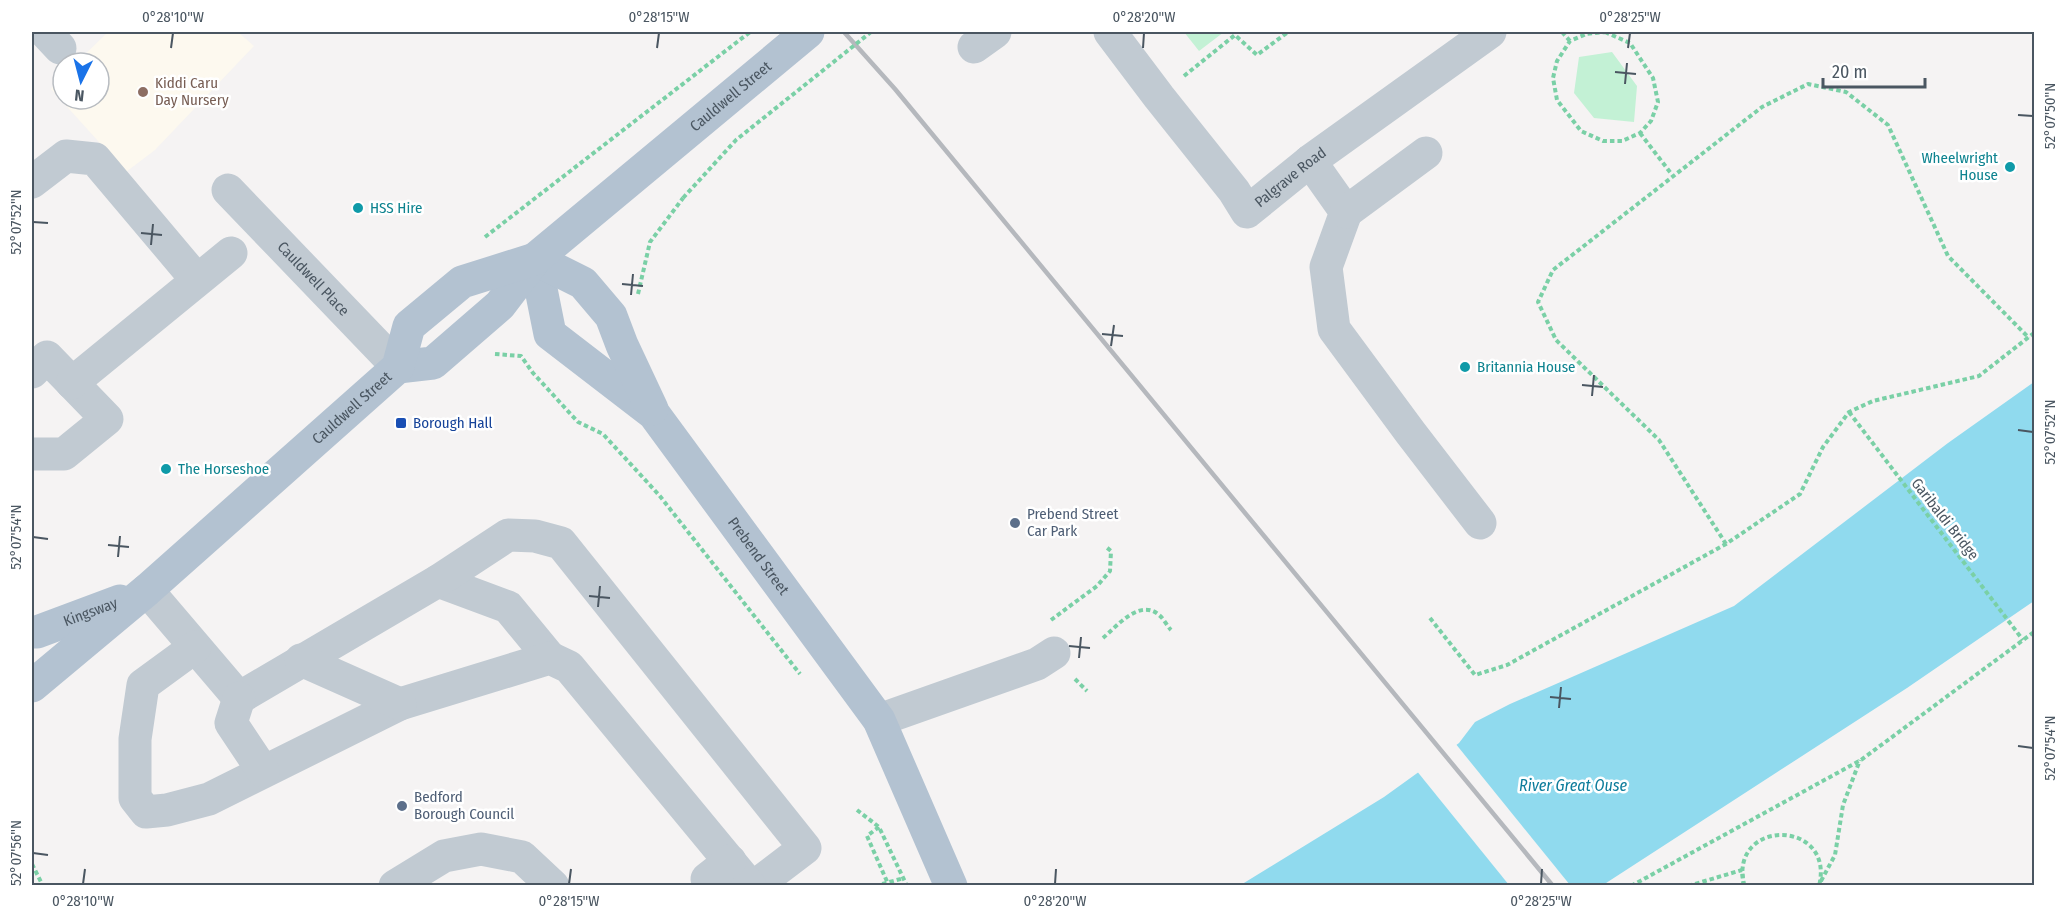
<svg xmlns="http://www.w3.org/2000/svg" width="2066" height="917" font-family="'Fira Sans Condensed',sans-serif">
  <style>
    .commercial { fill: #fdf9ef }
    .green { fill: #c3f1d5 }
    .water { fill: #90daee }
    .pier { fill: #f5f3f3 }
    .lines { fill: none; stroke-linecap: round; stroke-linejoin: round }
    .path { stroke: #7ad0a6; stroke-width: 4; stroke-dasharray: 4.5 3; stroke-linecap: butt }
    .minor { stroke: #c1cad2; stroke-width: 33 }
    .major { stroke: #b3c2d1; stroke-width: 33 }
    .rail { stroke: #b5b8bd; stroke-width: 4.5 }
    .path-bridge { stroke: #7ad0a6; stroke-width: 4; stroke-dasharray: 4.5 3; stroke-linecap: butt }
    .ticks { fill: none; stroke: #4a5661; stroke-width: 2 }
    .education-dot { fill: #8d6e63; stroke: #fff; stroke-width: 2 }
    .culture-dot { fill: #0f9aa8; stroke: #fff; stroke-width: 2 }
    .transit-dot { fill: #1a4fb4; stroke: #fff; stroke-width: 2 }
    .service-dot { fill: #5c6f8a; stroke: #fff; stroke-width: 2 }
    .labels { text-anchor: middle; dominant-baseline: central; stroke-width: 5; stroke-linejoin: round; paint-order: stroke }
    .education-label { font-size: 15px; fill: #785e54; stroke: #fff; text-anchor: start }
    .street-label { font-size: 15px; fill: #4a5661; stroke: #fff }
    .culture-label { font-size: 15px; fill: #0d838f; stroke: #fff; text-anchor: start }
    .transit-label { font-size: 15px; fill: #164399; stroke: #fff; text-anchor: start }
    .service-label { font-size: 15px; fill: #4e5e75; stroke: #fff; text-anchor: start }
    .water-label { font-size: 16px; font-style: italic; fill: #0c7c9b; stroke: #fff }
    .neatline { fill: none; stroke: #4a5661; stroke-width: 2 }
    .ticks-label { font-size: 15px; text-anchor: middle; fill: #4a5661 }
  </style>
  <rect width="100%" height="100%" fill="#f5f3f3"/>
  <!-- commercial -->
  <path class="commercial" d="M108 32H238L254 46 155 150 126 172 51 89 63 76V99H99V63H76Z"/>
  <!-- green -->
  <path class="green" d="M1184 32H1224L1199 51Z
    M1612 52 1637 86 1634 122 1594 118 1574 93 1579 57Z"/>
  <!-- water -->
  <path class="water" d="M2034 382V601L1907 688 1603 885 1239 886 1384 797 1459 743 1475 722 1510 704 1734 606 1948 443Z"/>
  <!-- pier -->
  <path class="pier" d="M1455 743 1570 885H1509L1416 770Z"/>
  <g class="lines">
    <!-- path -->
    <path class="path" d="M1562 32 1570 41
      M1605 32 1630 43 1653 78 1658 102 1651 121 1640 133 1622 141H1603L1581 131 1557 100 1553 78 1557 61 1570 41 1586 34Z
      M1184 76 1235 35 1257 55 1288 32
      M1640 133 1673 176
      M485 237 750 32
      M638 294 650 242 683 198
      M495 354 521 356 533 373 578 422 603 434 659 495 800 674
      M1849 412 2023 640
      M1726 544 1659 440 1556 340 1538 302 1553 270 1762 107 1808 84 1846 92 1888 125 1948 256 2029 338
      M1430 618 1475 675 1507 665 1726 544 1800 494 1823 447 1849 412 1873 401 1979 376 2034 333
      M1051 620 1097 586 1110 571 1111 551 1105 546
      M1103 638C1117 626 1140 598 1159 615 1164 619 1167 626 1171 630
      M1075 679 1087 691
      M857 810 879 827 907 886
      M879 827 867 836 889 886
      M32 864 43 886
      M1821 881 1835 855 1843 805 1860 760
      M1631 886 1861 760 2034 632
      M1744 886C1728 817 1836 819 1819 886"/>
    <!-- minor -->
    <g class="minor">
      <path d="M45 32 60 48"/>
      <path id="s1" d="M1110 32 1159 97 1234 191 1247 212 1310 161 1490 32"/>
      <path d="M974 47 995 32"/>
      <path d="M1310 161 1346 212 1326 267 1334 329 1410 432 1480 523"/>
      <path d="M32 182 66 156 95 159 197 280"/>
      <path id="s2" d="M228 190 398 367"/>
      <path d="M1346 212 1426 153"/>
      <path d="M32 372 47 357 107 419 64 454H32"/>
      <path d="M72 383 231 253"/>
      <path d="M438 581 508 607 550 658"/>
      <path d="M147 590 239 698 438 581 508 535 535 536 561 543 805 848 755 886"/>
      <path d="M195 647 143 685 135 739V798L146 812 167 810 209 799 400 704 550 658 569 667 750 886"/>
      <path d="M301 660 400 704"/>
      <path d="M239 698 231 723 263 771"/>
      <path d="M879 720 1037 664 1054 653"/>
      <path d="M707 879 730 861"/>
      <path d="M395 886 444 856 481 849 522 857 553 886"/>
    </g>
    <!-- major -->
    <g class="major">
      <path id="s3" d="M535 259 550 334 654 414 879 720 951 886"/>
      <path d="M535 259 583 283 611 316 622 345 652 409"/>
      <path d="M398 367 433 363 500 305 535 259"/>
      <path id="s4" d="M32 632H37L120 601"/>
      <path id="s5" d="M32 686 147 590 398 367 409 326 462 282 535 259 808 32"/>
    </g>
    <!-- rail -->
    <path class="rail" d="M844 32 895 89 1553 886"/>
    <!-- path-bridge -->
    <path class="path-bridge" d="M683 198 736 140 871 32
      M875 886 904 878
      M1688 886 1742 870 1744 886"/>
  </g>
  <!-- ticks -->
  <path class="ticks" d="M171 48 173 33M657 48 659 33M1143 48 1144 33M1628 48 1630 33M1615 72 1636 74M1625 84 1627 63M2018 115 2033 116M33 222 48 223M141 233 162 235M151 245 153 224M622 284 643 286M631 295 633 274M1102 334 1123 336M1111 346 1114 325M1582 385 1603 387M1592 396 1594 375M2018 430 2033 432M33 537 48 539M108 545 129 547M118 557 120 536M589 596 610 598M598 607 600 586M1069 646 1090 648M1079 658 1081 637M1550 697 1571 699M1559 708 1561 687M2018 746 2033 748M33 853 48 855M83 884 85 869M569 884 571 869M1055 884 1056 869M1541 884 1542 869"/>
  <!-- markers -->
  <circle class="education-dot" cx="143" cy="92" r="6"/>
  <g class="culture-dot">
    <circle cx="2010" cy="167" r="6"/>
    <circle cx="358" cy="208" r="6"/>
    <circle cx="1465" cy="367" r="6"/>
    <circle cx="166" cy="469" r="6"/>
  </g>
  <rect class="transit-dot" x="395" y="417" width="12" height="12" rx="3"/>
  <g class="service-dot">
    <circle cx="1015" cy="523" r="6"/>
    <circle cx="402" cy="806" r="6"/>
  </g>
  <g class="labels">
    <!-- education labels -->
    <g class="education-label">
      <text x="155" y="83">Kiddi Caru<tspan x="155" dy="17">Day Nursery</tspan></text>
    </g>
    <!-- street labels -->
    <g class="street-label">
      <text stroke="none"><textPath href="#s5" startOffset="928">Cauldwell Street</textPath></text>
      <text stroke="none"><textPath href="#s1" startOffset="282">Palgrave Road</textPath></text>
      <text stroke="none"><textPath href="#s2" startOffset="123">Cauldwell Place</textPath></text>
      <text stroke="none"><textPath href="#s5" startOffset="424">Cauldwell Street</textPath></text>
      <text transform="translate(1945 519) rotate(52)">Garibaldi Bridge</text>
      <text stroke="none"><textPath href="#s3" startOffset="384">Prebend Street</textPath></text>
      <text stroke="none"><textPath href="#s4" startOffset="62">Kingsway</textPath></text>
    </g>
    <!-- culture labels -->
    <g class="culture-label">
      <text x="1998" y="158" text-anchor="end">Wheelwright<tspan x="1998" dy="17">House</tspan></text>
      <text x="370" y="208">HSS Hire</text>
      <text x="1477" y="367">Britannia House</text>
      <text x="178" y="469">The Horseshoe</text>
    </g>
    <!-- transit labels -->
    <g class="transit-label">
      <text x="413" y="423">Borough Hall</text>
    </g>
    <!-- service labels -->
    <g class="service-label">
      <text x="1027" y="514">Prebend Street<tspan x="1027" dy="17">Car Park</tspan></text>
      <text x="414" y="797">Bedford<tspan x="414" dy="17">Borough Council</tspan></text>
    </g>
    <!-- water labels -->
    <g class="water-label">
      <text x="1573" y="785">River Great Ouse</text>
    </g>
  </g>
  <!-- border -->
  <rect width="2066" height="917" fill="none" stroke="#ffffff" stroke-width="66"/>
  <!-- north arrow -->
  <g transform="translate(81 81) rotate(186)"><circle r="28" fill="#ffffff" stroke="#b7bbc0" stroke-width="1.5"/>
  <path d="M0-4.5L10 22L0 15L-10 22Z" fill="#1a73e8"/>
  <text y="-9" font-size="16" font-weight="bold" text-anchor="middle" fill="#4a5661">N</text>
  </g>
  <!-- scale -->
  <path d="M1823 78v9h102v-9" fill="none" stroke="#4a5661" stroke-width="3"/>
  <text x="1832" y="78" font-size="18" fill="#4a5661" stroke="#ffffff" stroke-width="4.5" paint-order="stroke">20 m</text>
  <rect x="33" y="33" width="2000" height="851" class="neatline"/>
  <g class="ticks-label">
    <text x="173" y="22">0°28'10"W</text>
    <text x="659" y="22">0°28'15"W</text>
    <text x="1144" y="22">0°28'20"W</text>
    <text x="1630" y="22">0°28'25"W</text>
    <text transform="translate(2050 116) rotate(-90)" y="5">52°07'50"N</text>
    <text transform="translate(16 222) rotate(-90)" y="5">52°07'52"N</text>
    <text transform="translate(2050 432) rotate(-90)" y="5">52°07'52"N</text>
    <text transform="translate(16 537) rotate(-90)" y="5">52°07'54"N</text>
    <text transform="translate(2050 748) rotate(-90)" y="5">52°07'54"N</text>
    <text transform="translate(16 853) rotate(-90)" y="5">52°07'56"N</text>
    <text x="83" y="906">0°28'10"W</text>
    <text x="569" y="906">0°28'15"W</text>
    <text x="1055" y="906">0°28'20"W</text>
    <text x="1541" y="906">0°28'25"W</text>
  </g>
</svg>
